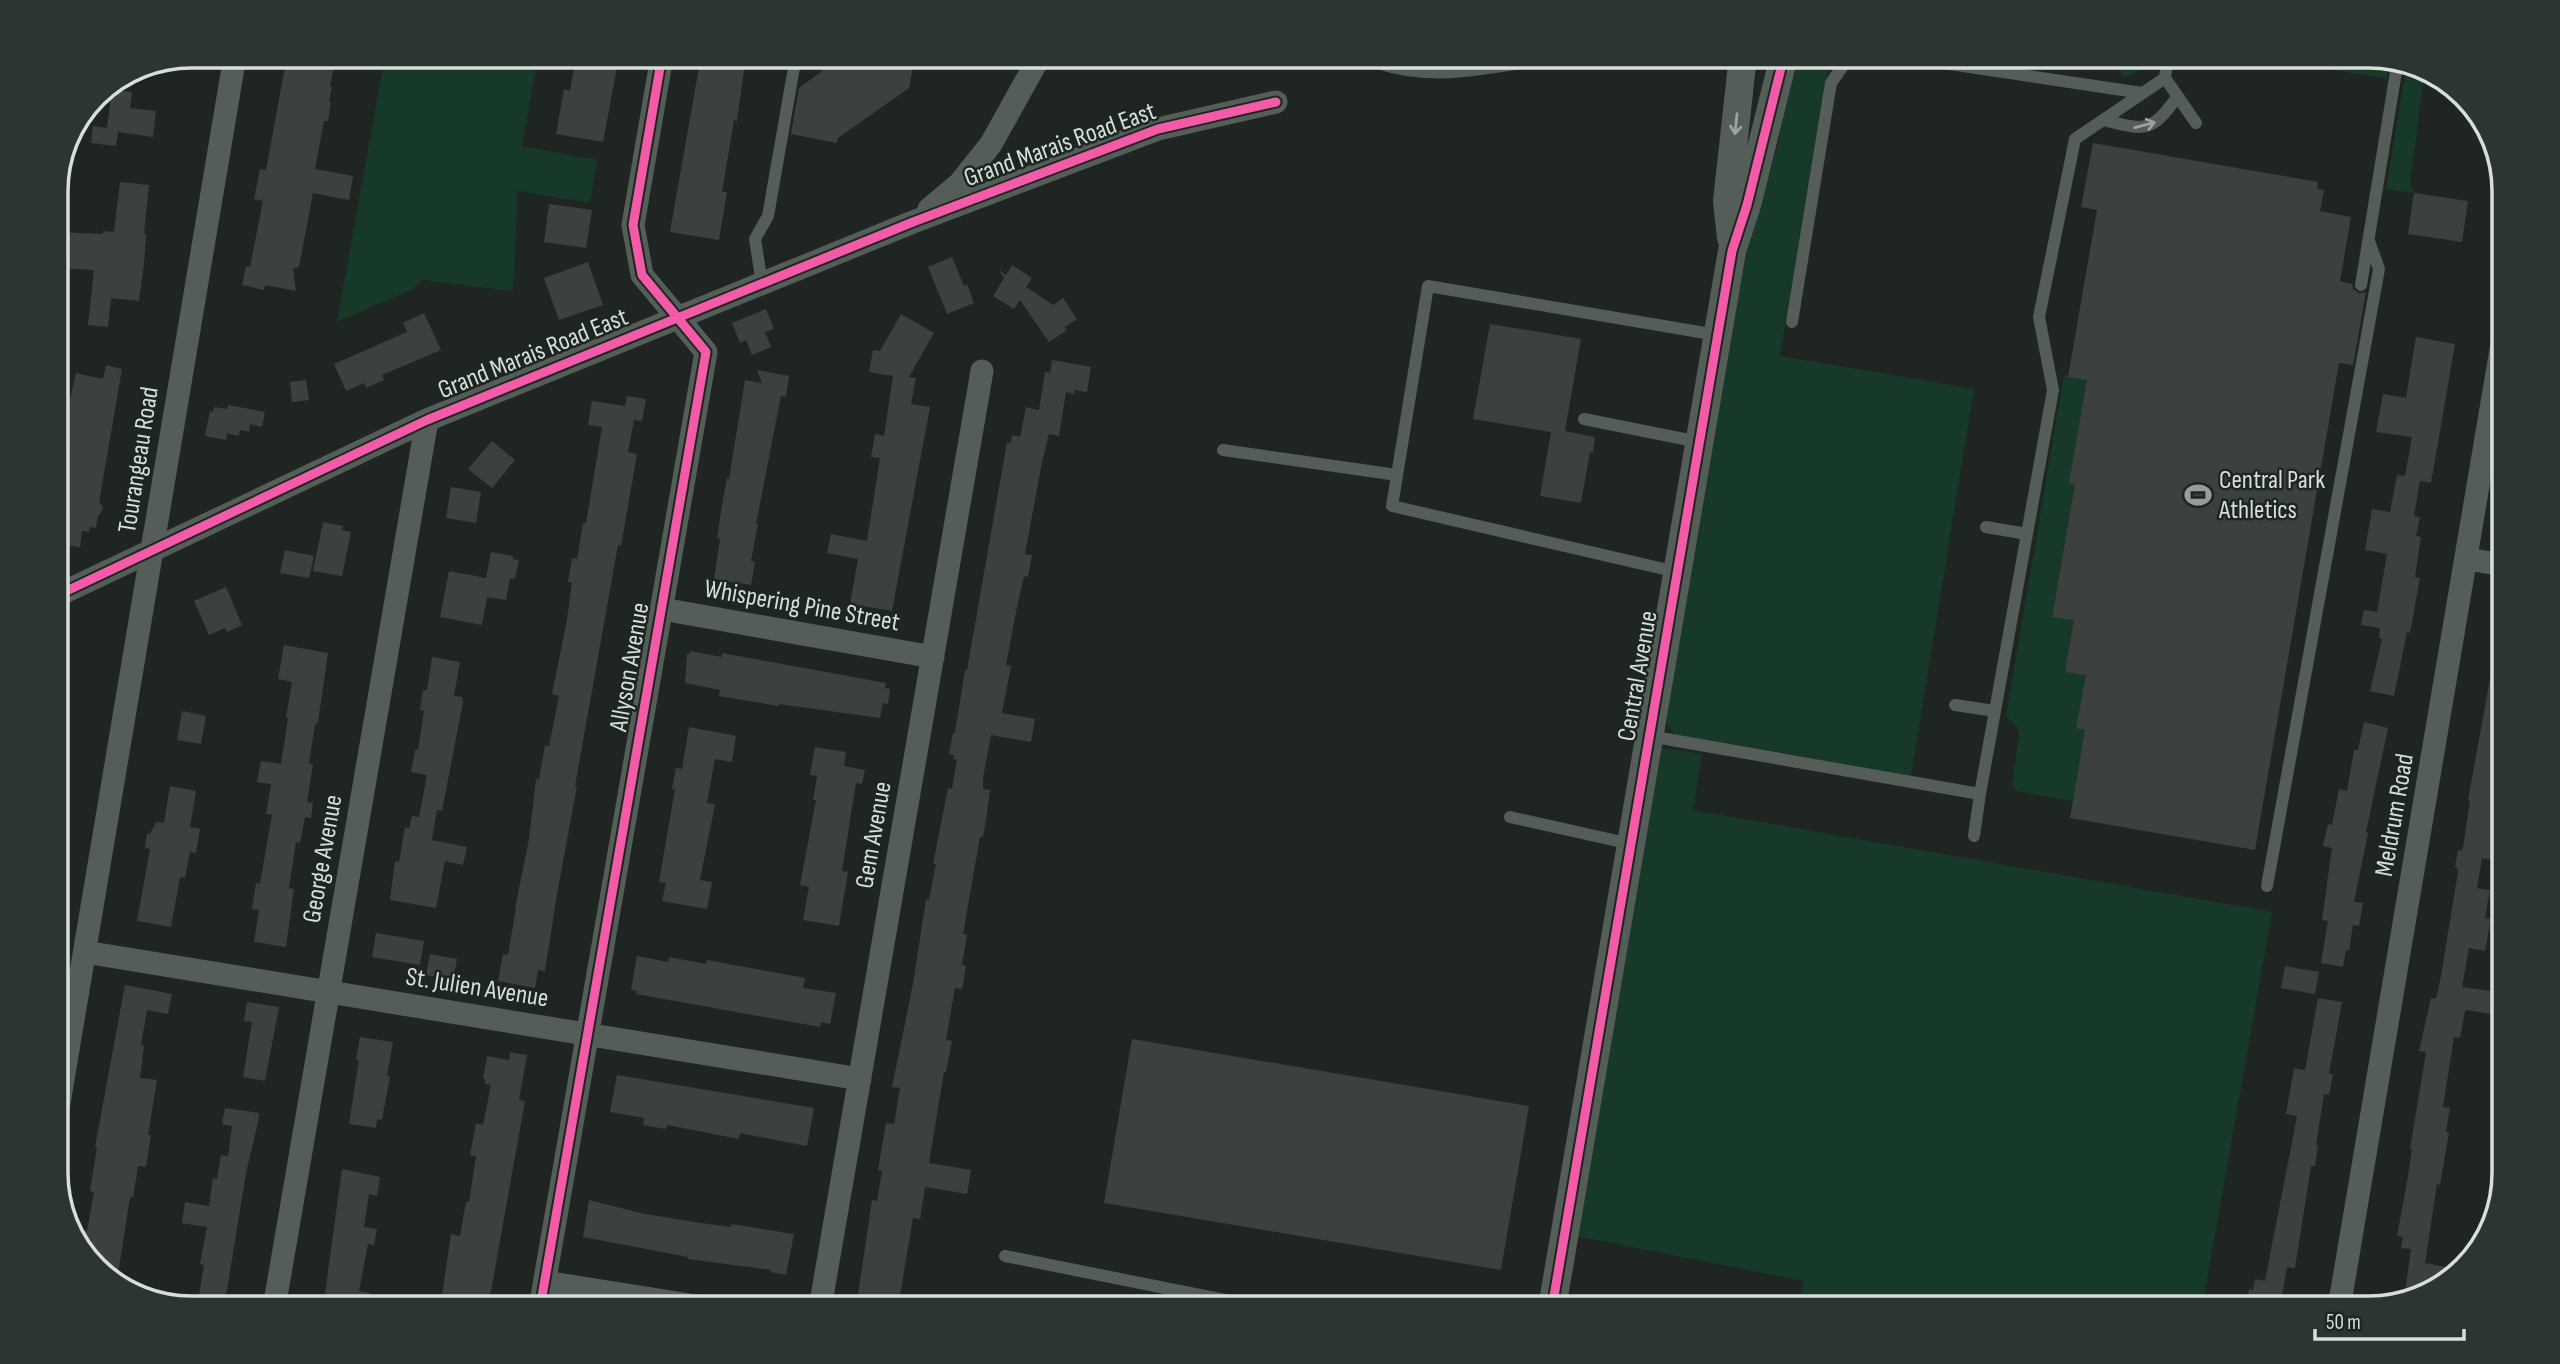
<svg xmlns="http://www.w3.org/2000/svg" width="2560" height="1364" font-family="'Sofia Sans Condensed',sans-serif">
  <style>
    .green { fill: #173928 }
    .building { fill: #3c413f }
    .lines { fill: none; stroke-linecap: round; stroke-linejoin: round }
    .service { stroke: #555d58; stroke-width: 12 }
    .minor { stroke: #555d58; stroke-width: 23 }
    .tertiary { stroke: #555d58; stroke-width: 28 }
    .cycleway-casing { stroke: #1d2721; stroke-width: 13 }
    .cycleway { stroke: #f35aa7; stroke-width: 9 }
    .oneway { stroke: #9da4a0 }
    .labels { text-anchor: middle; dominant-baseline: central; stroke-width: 5; stroke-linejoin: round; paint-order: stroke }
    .street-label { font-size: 26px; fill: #d8deda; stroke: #1d2721 }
    .poi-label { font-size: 26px; fill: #d8deda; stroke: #1d2721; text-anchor: start }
    .rim { fill: none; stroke: #d8deda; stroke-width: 3.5 }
  </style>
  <rect width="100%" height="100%" fill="#1f2522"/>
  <!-- green -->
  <path class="green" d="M385 56H538L522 146 597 160 590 203 518 191 513 291 423 280 413 289 337 322Z
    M1811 56H1836L1826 76 1780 356 1974 389 1911 776 1744 746 1676 736 1664 720 1742 265 1777 147 1792 64 1802 66Z
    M2076 56H2143L2140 70 2127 77 2121 76 2122 63Z
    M2254 56H2369L2425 69 2410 183 2414 193 2386 189 2406 70 2389 67 2387 79Z
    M2064 375 2087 380 2081 485 2070 511 2052 616 2074 620 2066 671 2086 675 2077 728 2085 730 2073 801 2017 791 2012 784 2019 735 2017 727 2006 716Z
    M1660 748 1702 754 1693 810 2272 912 2202 1308H1799L1803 1281 1576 1236Z"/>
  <!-- building -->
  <path class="building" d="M287 56H336L330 85 332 87 329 102H331L328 121H324L315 169 353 176 349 200 313 193 299 267 293 269 296 291 265 285 264 290 242 285 246 266 250 267 263 201 254 199 260 169 266 170Z
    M576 56H619L603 142 556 134 564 89 570 91Z
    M701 56H746L737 121 734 120 722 192H727L719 240 670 232Z
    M824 56H915L909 88 838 138 837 143 791 134 799 88 821 72Z
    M112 89 132 92 130 108 156 111 153 137 118 132 116 146 91 143 93 126 107 128Z
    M2093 143 2318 182 2317 189 2324 190 2320 211 2351 217 2340 281 2352 284 2353 289 2359 293 2366 292 2353 365 2339 363 2255 850 2070 818 2085 730 2076 728 2086 675 2065 672 2074 620 2052 617 2075 484 2069 483 2087 380 2068 377 2097 210 2081 207Z
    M120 182 149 185 144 233 146 234 144 264 139 301 111 298 108 327 88 325 94 270 56 268V232L103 234V231L114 232Z
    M2414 193 2468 201 2462 242 2408 234Z
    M549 204 592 210 586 248 544 242Z
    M952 257 964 286 967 284 974 303 947 314 928 267Z
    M588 262 603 305 559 320 544 278Z
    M1012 265 1032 278 1026 287 1053 305 1063 298 1077 319 1065 327 1067 330 1049 342 1020 300 1014 309 993 296 1004 278 999 270 1006 275Z
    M766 309 774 329 765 332 771 347 752 355 746 340 740 343 732 323Z
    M424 313 441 350 382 375 384 380 366 388 364 383 346 391 334 364 407 332 403 323Z
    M901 314 934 333 909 377 916 378 911 404 930 407 892 611 850 604 858 559 827 553 831 534 867 541 880 458 871 457 875 434 884 436 893 376 869 372 873 350 880 351Z
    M1490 324 1581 339 1565 431 1595 437 1593 453 1590 452 1581 503 1540 496 1551 432 1473 419Z
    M2416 337 2455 344 2431 483 2420 481 2414 516 2420 517 2416 536 2421 537 2415 577 2420 578 2410 633 2407 632 2394 696 2370 691 2382 639 2379 638 2380 628 2361 625 2364 610 2377 612 2387 554 2365 550 2372 509 2390 512 2397 475 2405 476 2412 437 2376 432 2383 394 2406 398Z
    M1052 360 1091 367 1087 392 1075 390 1074 394 1066 392 1059 436 1049 434 1042 462 1025 554 1032 555 1028 577 1024 576 1016 612 1006 665 1011 666 1002 713 1035 719 1031 742 991 735 983 778V789L990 790 987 813 983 837H980L963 934 967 935 962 965 966 966 962 989 955 988 946 1040 952 1041 946 1072H944L929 1163 971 1170 967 1194 925 1187 920 1219 913 1218 898 1308H856L872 1200 877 1201 882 1171 878 1170 886 1123 894 1124 900 1088 892 1087 913 984 926 899 929 900 936 864H933L948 788 952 789 957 760 953 759 954 755 949 754 953 733H955L965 670H967L1007 442 1011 443 1012 435 1020 437 1026 407 1039 410 1045 372 1050 373Z
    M106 365 122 369 99 502 103 507 101 513 98 516 96 528 90 527 89 532 82 531 80 547 58 544 62 522 56 521V513L63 475 56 474V447H59L76 373 103 379Z
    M757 370 789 376 786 397 781 396 756 524H758L751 561 755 562 751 585 714 579 720 539 717 538 723 499 727 478 729 479 745 380 762 383Z
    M306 380 309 400 292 402 290 382Z
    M627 396 646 399 642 421 634 420 628 452 637 454 621 546 618 545 575 786H577L557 894 545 971 538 970 535 988 498 981 503 954 508 955 516 908H515L529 839 536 779 539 780 545 745 549 746 559 696 552 694 567 620 572 583 568 582 572 558 577 559 583 523H586L602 427 588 425 592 401 625 406Z
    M228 405 265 412 262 427 250 424 249 432 240 430 239 436 227 433 226 440 205 436 210 411 213 412 214 407 227 409Z
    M492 441 515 460 492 488 468 469Z
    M451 487 481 492 476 523 446 518Z
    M323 522 343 526 342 530 351 532 342 576 313 571Z
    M285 550 314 556 309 578 280 573Z
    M491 552 513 556V559L519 560 515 579 510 578 506 600 487 597 482 625 440 617 449 571 486 578Z
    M226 587 242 625 227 632 225 628 209 635 194 601Z
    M284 645 328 653 318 723 315 724 309 763 313 764 307 802 313 803 311 818 305 817 300 843 296 842 289 888 294 889 286 947 254 942 259 910 252 909 256 883 260 884 272 815 266 814 271 784 257 782 261 761 281 764 288 718H286L292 682 278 679Z
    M2496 646 2504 647V801L2494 860 2482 858 2477 888 2490 890 2485 918 2491 919 2485 951 2469 948 2462 987 2504 993V1016L2467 1010 2465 1011 2460 1038 2454 1037 2443 1107 2450 1108 2446 1132H2449L2440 1185 2437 1184 2425 1263 2456 1269 2437 1290 2404 1299 2411 1249 2401 1248 2403 1237 2397 1236 2408 1176 2412 1149H2410L2426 1052 2419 1051 2431 998 2436 999 2441 976 2458 872 2457 868 2455 867 2458 850 2461 851 2463 848 2470 801 2468 800Z
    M690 651 722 657V653L886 683 885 688 890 689 888 704 883 703 880 718 779 704V706L719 696 720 690 685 683 687 654H690Z
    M432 657 460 662 454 696 462 697 463 702 442 811 437 810 432 840 467 847 463 865 445 861 436 908 390 900 395 861 399 862 405 827 409 828 412 816 419 817 427 775 411 772 415 750H418L424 711 420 710 423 690H427Z
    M182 711 206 716 201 744 177 740Z
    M2364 722 2388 728 2366 832 2368 833 2354 902 2363 903 2359 926 2353 925 2349 951 2346 950 2343 967 2321 963 2328 921 2322 920 2332 848 2323 846 2328 824 2332 825 2339 789 2347 791 2354 750H2358Z
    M689 727 736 736 732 762 715 759 707 803 715 804 700 880 712 882 707 909 662 901 666 883 659 882 675 789H672L676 768 682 769Z
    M815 747 846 752 844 766 865 770 862 784 856 783 842 871 848 872 839 926 803 920 809 887 800 885 816 800H813L817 776 810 775Z
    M170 786 196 791 190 827 200 829 196 853 190 852 185 878 180 877 171 927 137 921 150 849 145 848 147 833 150 834 156 822 164 823Z
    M376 933 424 941 420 965 372 957Z
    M430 954 457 959 453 980 426 975Z
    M637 956 668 962 669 957 706 964 707 960 805 978 803 988 836 993 830 1024 821 1022 820 1027 636 994 637 991 631 990Z
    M2285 966 2319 972 2315 994 2281 988Z
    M125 985 172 994 168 1014 147 1010 141 1045 144 1046 140 1078 157 1080 148 1135H151L146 1167 138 1166 133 1198 130 1197 117 1281 79 1248 72 1228 87 1231 94 1192 90 1191 97 1147H95Z
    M2318 998 2342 1002 2329 1074H2333L2329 1095 2324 1094 2316 1145 2318 1146 2315 1166H2311L2295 1268 2287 1267 2280 1308H2246L2249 1289 2253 1290 2255 1279 2265 1281 2297 1116 2286 1114 2294 1068 2305 1070Z
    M247 1002 279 1007 265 1081 243 1077 252 1022 244 1021Z
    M360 1037 393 1042 387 1076 390 1077 382 1120 377 1119 376 1128 349 1124 359 1060H356Z
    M1132 1039 1529 1106 1501 1270 1104 1203Z
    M510 1052 527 1055 519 1100 525 1101 488 1308H472L441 1302 451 1234 460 1236 466 1202H469L476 1156 470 1155 476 1123 483 1125 491 1085 485 1084V1079H483L487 1056 509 1060Z
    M617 1075 814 1108 807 1146 740 1133 739 1139 667 1125 666 1129 643 1125 644 1118 610 1112Z
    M225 1108 259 1113 258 1122 246 1173 224 1308H197L204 1265 200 1264 207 1227 182 1223 185 1202 209 1206 213 1178 217 1179 221 1155 228 1156 232 1126 222 1124Z
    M342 1169 380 1177 377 1196 369 1194 364 1227 377 1229 374 1245 368 1244 359 1291 370 1293 368 1308H323Z
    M589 1200 645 1214 694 1222 731 1227V1224L794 1234 786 1275 771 1272V1270L688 1259V1257L583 1237Z"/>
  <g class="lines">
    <!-- service -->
    <path class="service" d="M1896 56 2142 93
      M2165 78 2196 123
      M2103 120C2144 130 2151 134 2177 97
      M762 284 755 239 768 216 796 56
      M2361 285 2396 72
      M1792 322 1831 83 1845 63 1867 56
      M1584 419 1699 442
      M1223 450 1397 475
      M1986 527 2027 534
      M1677 572 1392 506 1428 286 1717 335
      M1955 705 1995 711
      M1649 736 1980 794 2053 390 2039 317 2075 139 2165 78 2168 56
      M1510 817 1631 844
      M1974 836 1980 794
      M2267 886 2379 269 2369 241
      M1005 1256 1265 1308"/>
    <!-- minor -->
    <path class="minor" d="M929 209 960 183 991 144 1040 56
      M2467 559 2504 565
      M56 596 427 420 913 222 1158 129 1276 102
      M662 609 933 657
      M85 952 860 1079
      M56 1121 235 56
      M545 1282 709 1308
      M274 1308 427 420
      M540 1308 706 352 642 275 633 225 662 56
      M820 1308 982 371
      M2339 1308 2504 332"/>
    <!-- tertiary -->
    <path class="tertiary" d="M1382 56C1428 71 1468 63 1515 56
      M1731 238 1727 201 1743 56
      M1552 1308 1732 251 1747 205 1784 56"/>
    <!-- cycleway casing -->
    <g class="cycleway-casing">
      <path id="cycleway" d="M56 596 427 420 913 222 1158 129 1276 102
        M540 1308 706 352 642 275 633 225 662 56
        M1552 1308 1732 251 1747 205 1784 56"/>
    </g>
    <!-- cycleway -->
    <use href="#cycleway" class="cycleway"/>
  </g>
  <!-- one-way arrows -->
  <defs><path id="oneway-shaft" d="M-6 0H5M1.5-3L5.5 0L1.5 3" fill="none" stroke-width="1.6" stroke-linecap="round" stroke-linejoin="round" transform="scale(1.75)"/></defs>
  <g class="oneway">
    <use href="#oneway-shaft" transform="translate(1736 124) rotate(96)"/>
    <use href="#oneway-shaft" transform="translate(2145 125) rotate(-15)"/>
  </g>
  <!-- icons -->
  <defs>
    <g id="stadium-bare" transform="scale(2.1)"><path d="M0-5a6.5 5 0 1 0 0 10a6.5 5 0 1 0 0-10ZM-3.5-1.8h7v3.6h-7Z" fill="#979d9a" stroke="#1d2721" stroke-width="2.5" paint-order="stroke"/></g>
  </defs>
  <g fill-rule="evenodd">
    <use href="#stadium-bare" x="2198" y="495"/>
  </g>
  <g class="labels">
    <!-- street labels -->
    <g class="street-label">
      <text transform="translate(1060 145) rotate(-20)">Grand Marais Road East</text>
      <text transform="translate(533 354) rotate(-22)">Grand Marais Road East</text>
      <text transform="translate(139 460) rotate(-81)">Tourangeau Road</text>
      <text transform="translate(802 606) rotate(10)">Whispering Pine Street</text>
      <text transform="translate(630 667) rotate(-80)">Allyson Avenue</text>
      <text transform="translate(1638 676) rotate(-80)">Central Avenue</text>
      <text transform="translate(2395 815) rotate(-80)">Meldrum Road</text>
      <text transform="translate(874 835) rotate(-80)">Gem Avenue</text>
      <text transform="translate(323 859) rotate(-80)">George Avenue</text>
      <text transform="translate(477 988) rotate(9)">St. Julien Avenue</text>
    </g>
    <!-- poi labels -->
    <g class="poi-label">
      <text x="2219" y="480">Central Park<tspan x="2219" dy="30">Athletics</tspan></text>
    </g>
  </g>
  <!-- crop -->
  <path d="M0 0H2560V1364H0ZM191 68H2369A123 123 0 0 1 2492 191V1173A123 123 0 0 1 2369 1296H191A123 123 0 0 1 68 1173V191A123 123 0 0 1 191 68Z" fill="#2c3630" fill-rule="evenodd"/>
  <path class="rim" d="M191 68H2369A123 123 0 0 1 2492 191V1173A123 123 0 0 1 2369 1296H191A123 123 0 0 1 68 1173V191A123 123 0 0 1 191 68Z"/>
  <!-- scale -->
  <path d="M2315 1329v10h149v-10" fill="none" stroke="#d8deda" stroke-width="3.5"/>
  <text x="2326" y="1329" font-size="21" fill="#d8deda" stroke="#1d2721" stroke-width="5" paint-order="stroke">50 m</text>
</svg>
